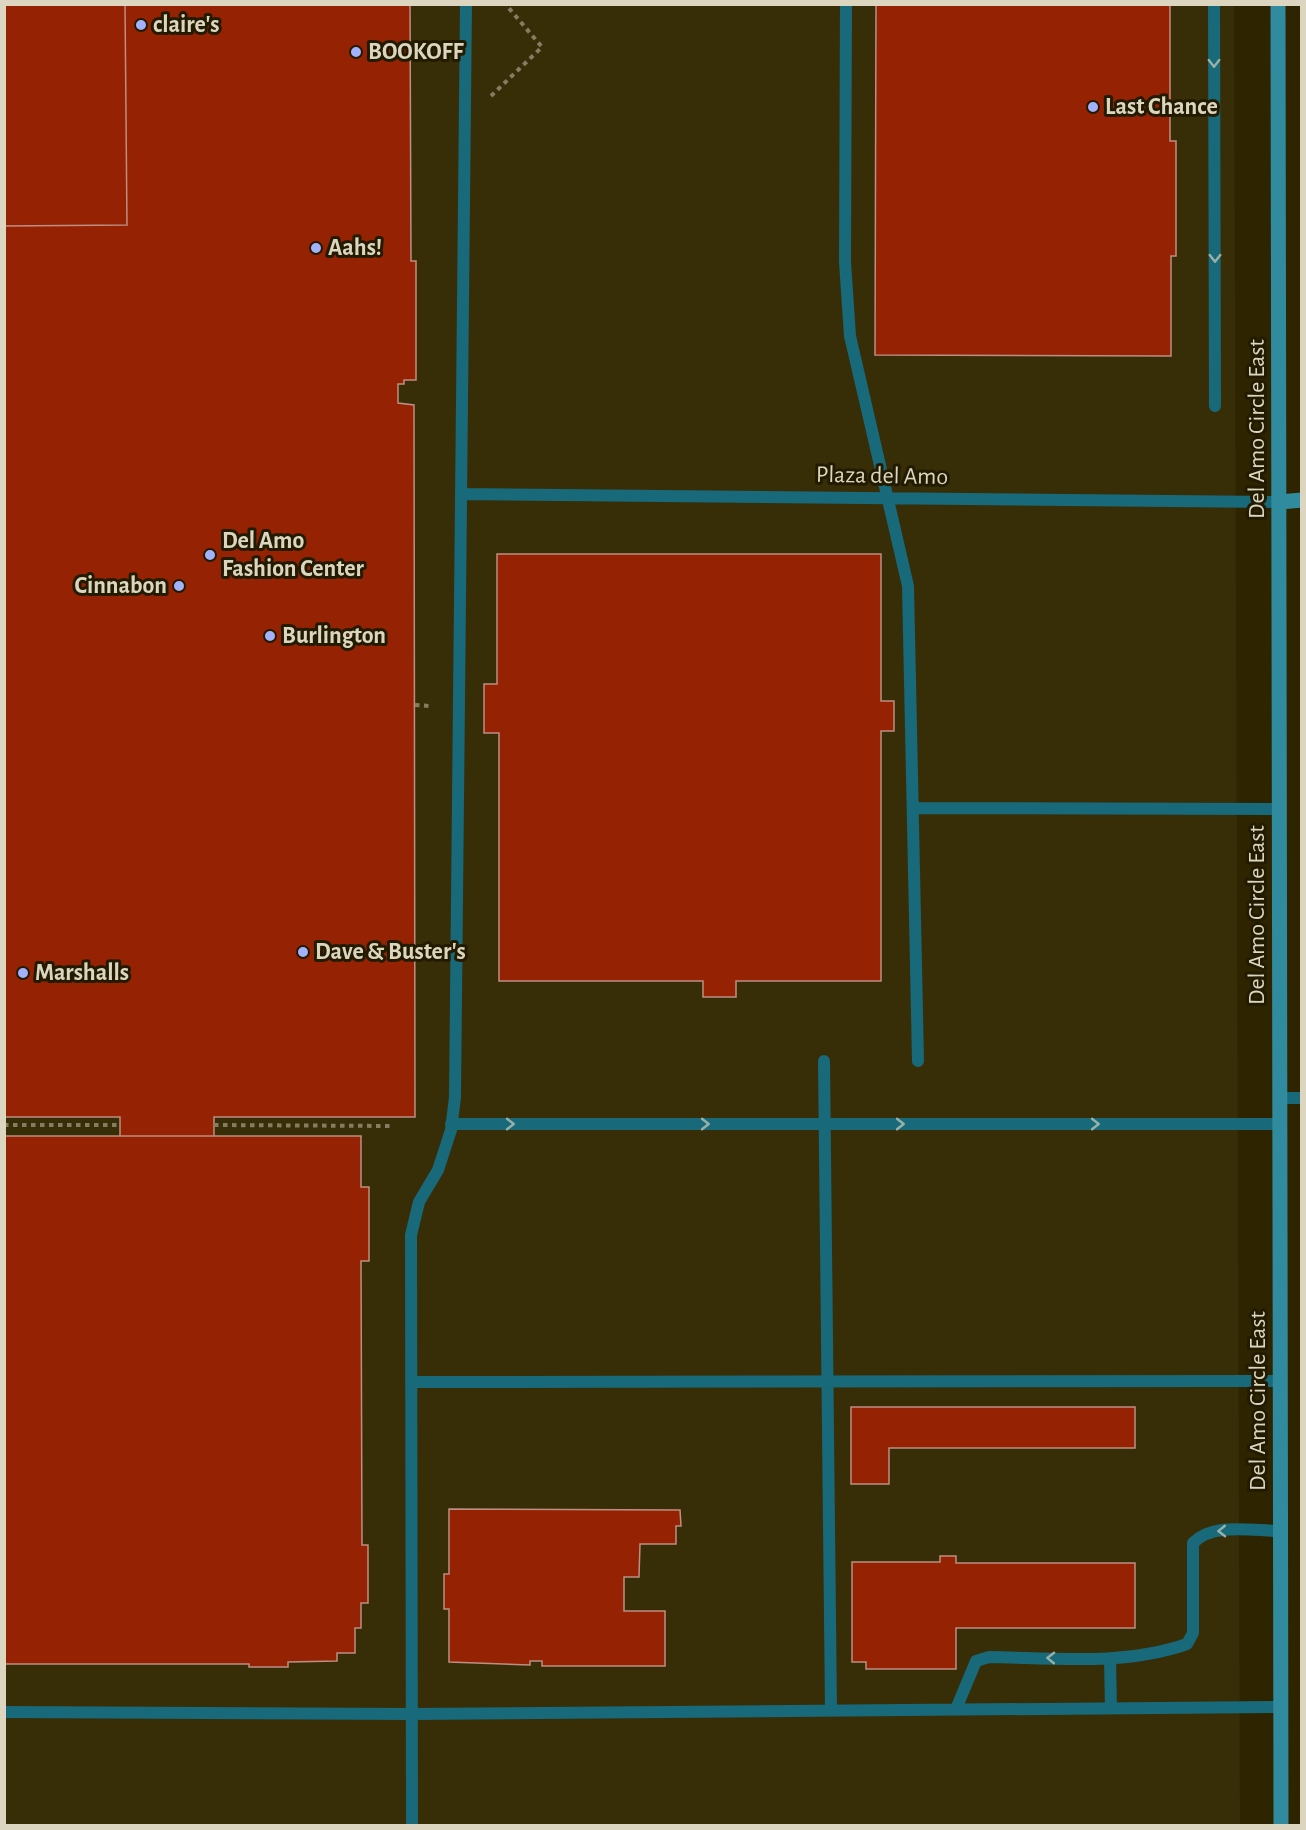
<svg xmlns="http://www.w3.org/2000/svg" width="1306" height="1830" font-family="'Alegreya Sans',sans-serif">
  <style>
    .built { fill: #372e08 }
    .building { fill: #952303; stroke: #bc8f83; stroke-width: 1.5 }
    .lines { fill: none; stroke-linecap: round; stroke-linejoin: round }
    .path { stroke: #857d61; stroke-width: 4; stroke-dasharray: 4.5 4.5; stroke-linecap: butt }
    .lane { stroke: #186979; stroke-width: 12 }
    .secondary { stroke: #318b9e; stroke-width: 15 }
    .oneway { stroke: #97b0a8 }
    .poi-dot { fill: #a2b2fd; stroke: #231b00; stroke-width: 2 }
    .labels { text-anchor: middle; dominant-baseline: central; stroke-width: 6; stroke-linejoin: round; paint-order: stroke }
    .poi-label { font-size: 24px; font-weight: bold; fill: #dcd6c1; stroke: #231b00; text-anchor: start }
    .street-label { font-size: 24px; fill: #dcd6c1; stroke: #231b00 }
  </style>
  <rect width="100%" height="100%" fill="#2e2400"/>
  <!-- built -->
  <path class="built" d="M5 5H1234L1240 1825 5 1826Z"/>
  <!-- building -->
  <path class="building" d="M4 4H125L127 225 4 226Z
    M125 4H410L411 261H416V380H404V384H398V403L414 405 415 1117H214V1136H120V1117H4V226L127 225Z
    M876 4H1170V141H1176V256H1171V356L875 355Z
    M497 554H881V701H894V731H881V981H736V997H703V981H499V733H484V684H497Z
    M4 1136H361V1187H369V1261H361L362 1545H368V1603H361V1628H355V1653H337V1661L288 1662V1667H249V1664H4Z
    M851 1407H1135V1448H889V1484H851Z
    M449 1509 680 1510 681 1526H676V1544H640L639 1577H624V1611H665V1666H542V1661H530V1665L449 1662V1609H444V1574H449Z
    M940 1556H956V1563H1135V1628H956V1669H866V1662H852V1562H940Z"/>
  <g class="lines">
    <!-- path -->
    <path class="path" d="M491 96 542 47 507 6
      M415 705 430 706
      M4 1125H120
      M214 1125 394 1126"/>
    <!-- lane -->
    <path class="lane" d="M846 4 845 262 850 336 908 586 918 1061
      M1214 4 1215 406
      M462 494 1280 502
      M913 808 1280 809
      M824 1061 831 1710
      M1280 1098H1302
      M451 1124H1280
      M411 1382 1280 1381
      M1110 1659 1111 1708
      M956 1709 976 1661 989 1657C1054 1658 1124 1666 1187 1644L1193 1633V1543C1213 1522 1253 1531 1281 1531
      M4 1712 412 1714 1280 1707
      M412 1826 411 1235 419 1202 438 1170 451 1130 455 1097 466 4"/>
    <!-- secondary -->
    <path class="secondary" d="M1278 4 1281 1826
      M1280 502 1302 500"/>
  </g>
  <!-- one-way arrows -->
  <defs><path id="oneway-chevron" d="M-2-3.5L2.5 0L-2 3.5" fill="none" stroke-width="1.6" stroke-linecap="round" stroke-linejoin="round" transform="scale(1.5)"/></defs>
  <g class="oneway">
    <use href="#oneway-chevron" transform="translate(1214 63) rotate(90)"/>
    <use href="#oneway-chevron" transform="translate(1215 258) rotate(90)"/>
    <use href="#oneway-chevron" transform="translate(510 1124)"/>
    <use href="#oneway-chevron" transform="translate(705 1124)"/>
    <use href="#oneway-chevron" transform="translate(900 1124)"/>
    <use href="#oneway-chevron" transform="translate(1095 1124)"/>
    <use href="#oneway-chevron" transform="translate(1222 1531) rotate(179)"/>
    <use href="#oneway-chevron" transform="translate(1051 1658) rotate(-179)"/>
  </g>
  <!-- markers -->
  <g class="poi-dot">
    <circle cx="141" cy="25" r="6"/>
    <circle cx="356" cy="52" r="6"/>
    <circle cx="1093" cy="107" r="6"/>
    <circle cx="316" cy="248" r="6"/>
    <circle cx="210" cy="555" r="6"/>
    <circle cx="179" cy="586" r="6"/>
    <circle cx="270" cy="636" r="6"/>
    <circle cx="303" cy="952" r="6"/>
    <circle cx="23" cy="973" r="6"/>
  </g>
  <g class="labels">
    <!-- poi labels -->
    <g class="poi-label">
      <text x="153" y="25">claire's</text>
      <text x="368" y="52">BOOKOFF</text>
      <text x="1105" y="107">Last Chance</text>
      <text x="328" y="248">Aahs!</text>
      <text x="222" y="541">Del Amo<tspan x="222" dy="28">Fashion Center</tspan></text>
      <text x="167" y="586" text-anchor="end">Cinnabon</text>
      <text x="282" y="636">Burlington</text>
      <text x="315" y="952">Dave &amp; Buster's</text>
      <text x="35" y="973">Marshalls</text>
    </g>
    <!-- street labels -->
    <g class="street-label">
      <text transform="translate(1257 429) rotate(-90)">Del Amo Circle East</text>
      <text transform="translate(882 476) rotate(1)">Plaza del Amo</text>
      <text transform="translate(1257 915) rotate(-90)">Del Amo Circle East</text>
      <text transform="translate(1258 1401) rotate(-90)">Del Amo Circle East</text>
    </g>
  </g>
  <!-- border -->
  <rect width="1306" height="1830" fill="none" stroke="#dcd6c1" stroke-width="12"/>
</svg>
